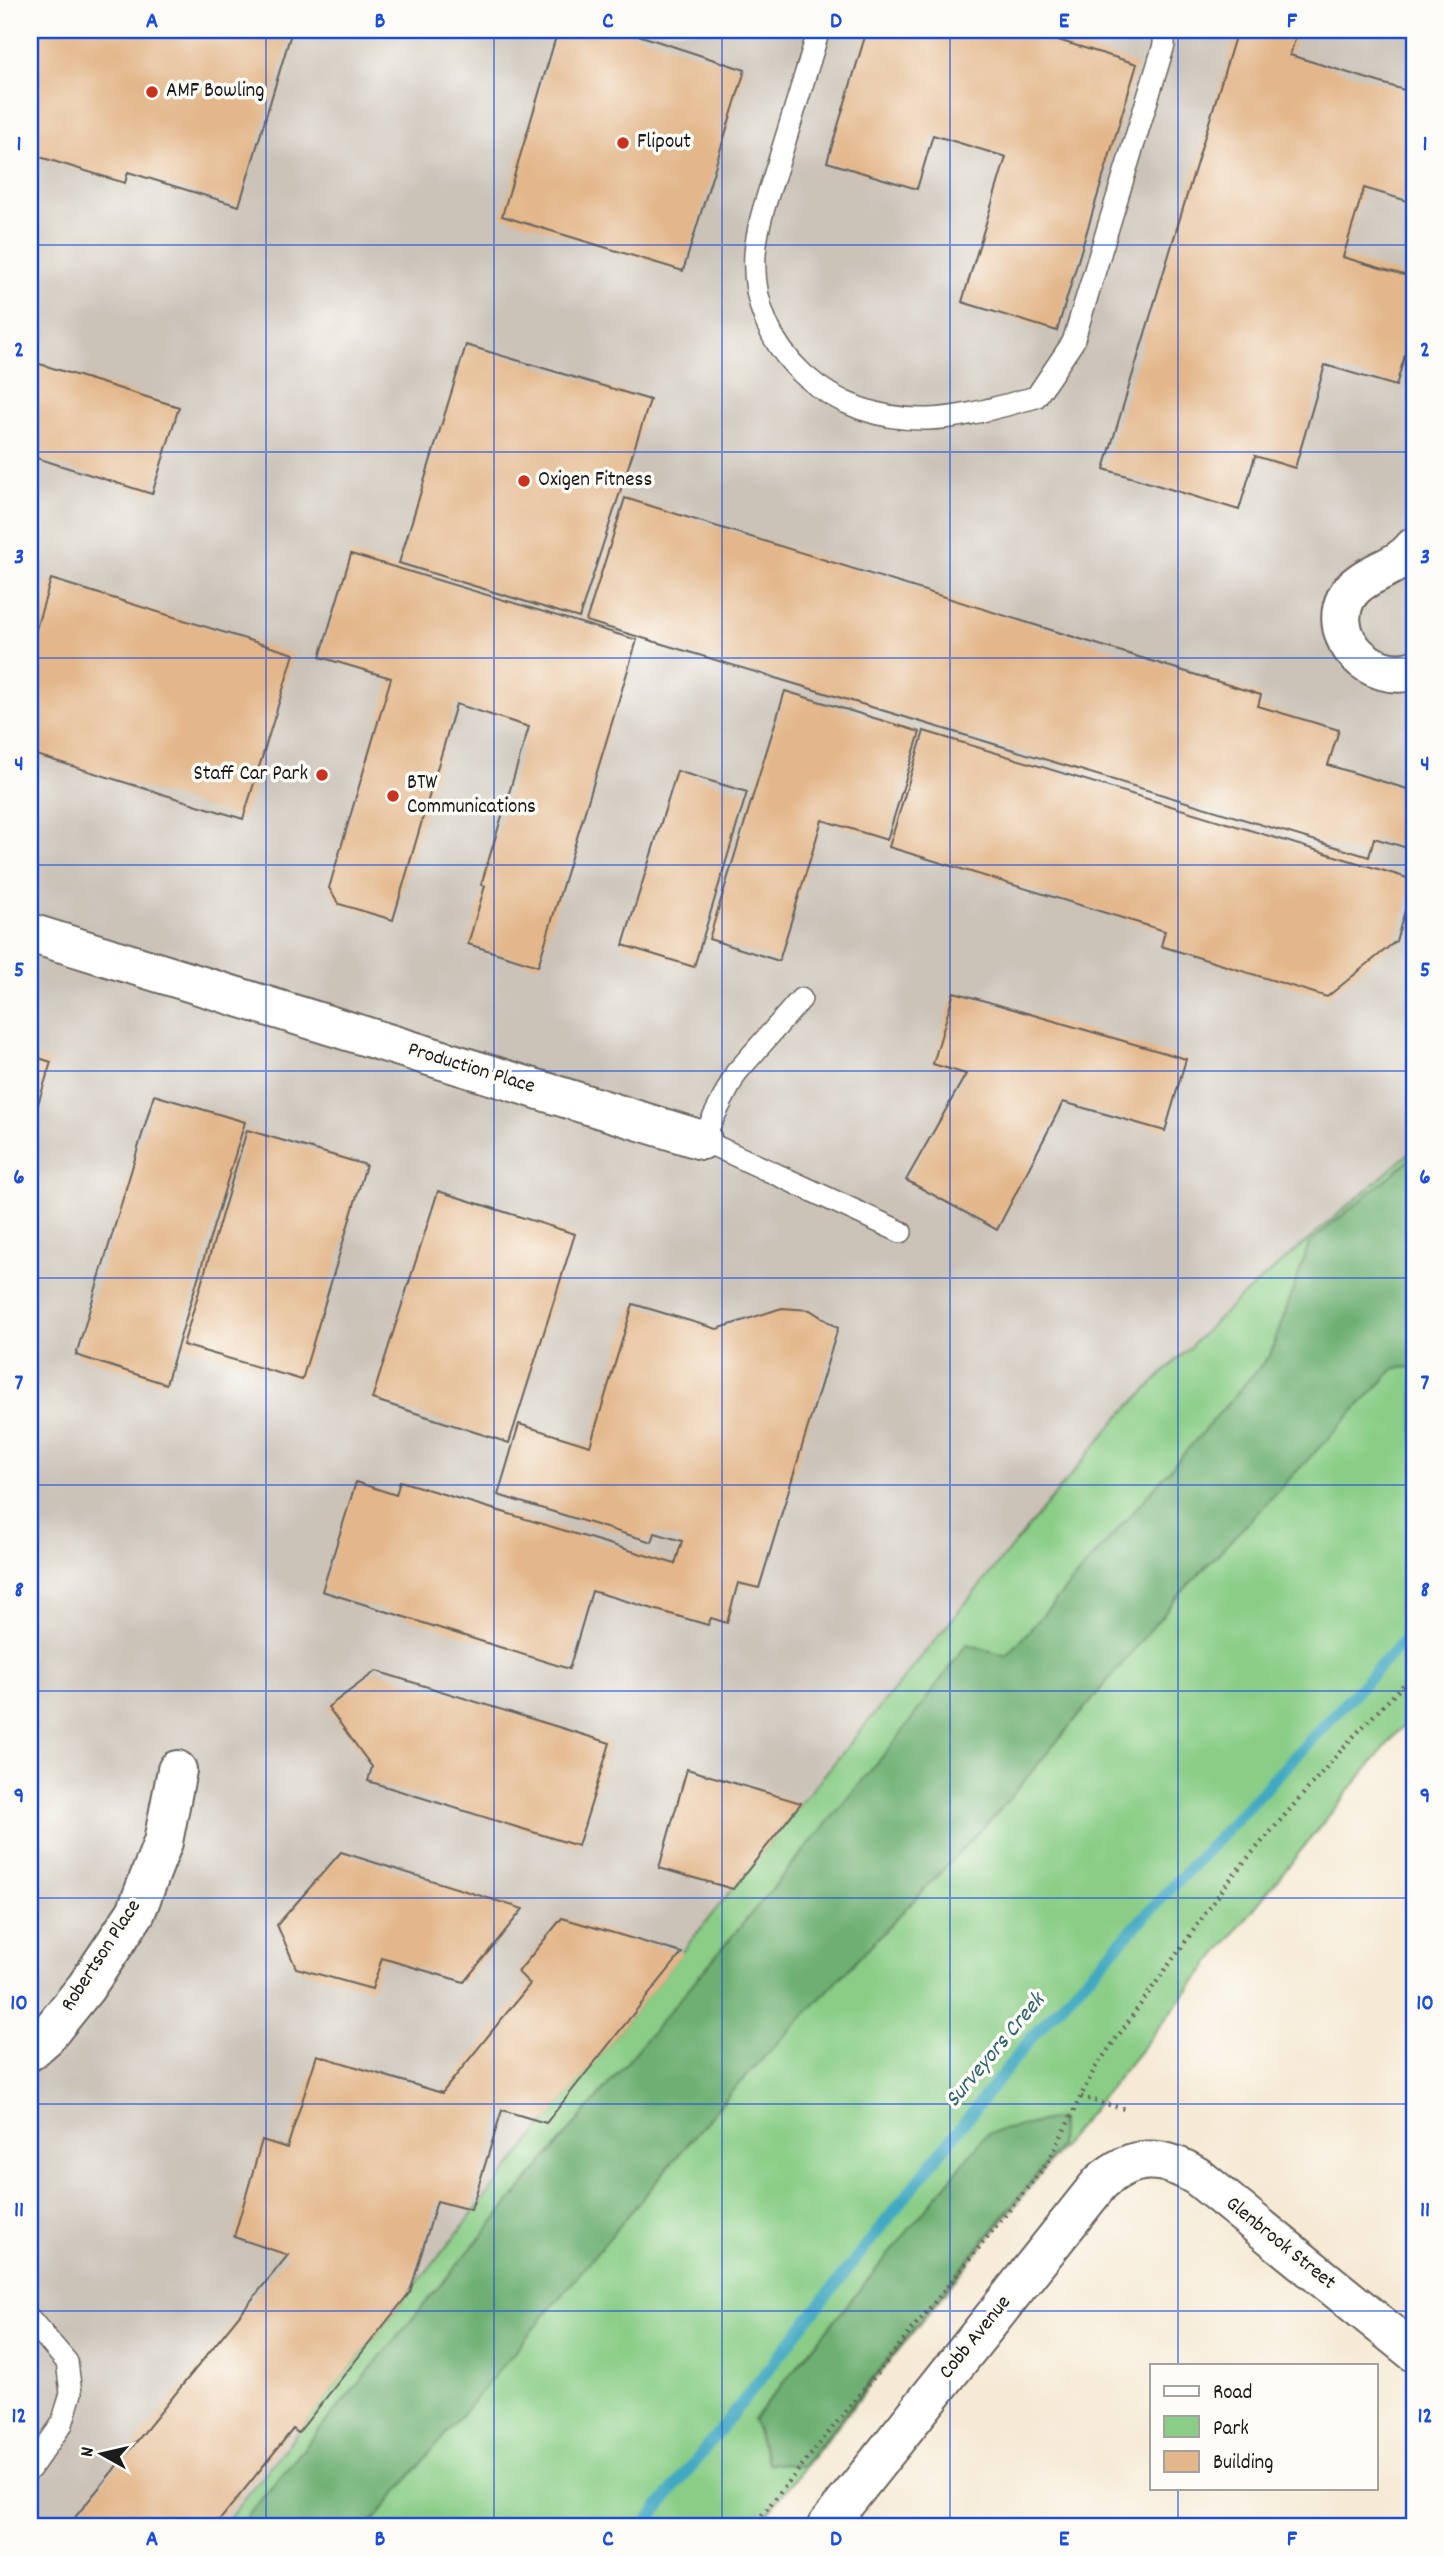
<svg xmlns="http://www.w3.org/2000/svg" width="1444" height="2556" font-family="Dekko,sans-serif">
  <style>
    .industrial { fill: #cbc3b8 }
    .green { fill: #89cd86; stroke: #527451; stroke-width: 2 }
    .forest { fill: #6eb073; stroke: #456648; stroke-width: 2 }
    .lines { fill: none; stroke-linecap: round; stroke-linejoin: round }
    .stream { stroke: #41a8c1; stroke-width: 12 }
    .building { fill: #e3b78b }
    .service-casing { stroke: #68645d; stroke-width: 24 }
    .minor-casing { stroke: #68645d; stroke-width: 42 }
    .path { stroke: #68645d; stroke-width: 4.5; stroke-dasharray: 2 5; stroke-linecap: butt }
    .service { stroke: #fff; stroke-width: 21 }
    .minor { stroke: #fff; stroke-width: 38 }
    .grid { fill: none; stroke: #1d4ed8; stroke-width: 2; stroke-opacity: 0.55 }
    .poi-dot { fill: #c8321e; stroke: #fdfcf7; stroke-width: 2.5 }
    .labels { text-anchor: middle; dominant-baseline: central; stroke-width: 7; stroke-linejoin: round; paint-order: stroke }
    .poi-label { font-size: 21px; fill: #1c1c1c; stroke: #fdfcf7; text-anchor: start }
    .street-label { font-size: 21px; fill: #1c1c1c; stroke: #fdfcf7 }
    .water-label { font-size: 23px; font-style: italic; fill: #2e626e; stroke: #fdfcf7 }
    .neatline { fill: none; stroke: #1d4ed8; stroke-width: 2.5 }
    .grid-label { font-size: 23px; text-anchor: middle; font-weight: bold; fill: #1d4ed8 }
  </style>
  <rect width="100%" height="100%" fill="#fdfcf7"/>
  <filter id="ink" filterUnits="userSpaceOnUse"><feTurbulence type="fractalNoise" baseFrequency=".0143" numOctaves="2"/><feDisplacementMap in="SourceGraphic" scale="14" xChannelSelector="R" yChannelSelector="G"/><feConvolveMatrix kernelMatrix="1 2 1 2 8 2 1 2 1" color-interpolation-filters="sRGB"/></filter>
  <filter id="wash" filterUnits="userSpaceOnUse"><feTurbulence type="fractalNoise" baseFrequency=".00686" numOctaves="4" result="noise"/><feDisplacementMap in="SourceGraphic" scale="28" xChannelSelector="R" yChannelSelector="G"/><feGaussianBlur stdDeviation="1.57" result="paint"/><feColorMatrix in="noise" values="0 0 0 0 0 0 0 0 0 0 0 0 0 0 0 0 0 1.4 0 .05"/><feComposite in="paint" operator="in"/></filter>
  <g filter="url(#wash)">
    <rect width="100%" height="100%" fill="#f6ead5"/>
    <!-- industrial -->
    <path class="industrial" d="M30 30H1414V1149L1231 1306 1118 1419 801 1803 223 2526H30Z"/>
    <!-- green -->
    <path class="green" d="M1414 1149V1713L1360 1777 757 2526H223L801 1803 1118 1418 1231 1306Z"/>
    <!-- forest -->
    <path class="forest" d="M1414 1156V1367L1395 1368 1180 1594 998 1812 731 2092 369 2526H239L893 1744 967 1644 1007 1656 1270 1355 1310 1242Z
      M1060 2118 1059 2147 803 2466 768 2463 753 2420 988 2133Z"/>
    <g class="lines">
      <!-- stream -->
      <path class="stream" d="M644 2526 1036 2032 1414 1630"/>
    </g>
    <g id="blocks">
      <!-- building -->
      <path class="building" d="M30 30H292L239 206 128 172 125 183 30 154Z
        M558 30H623L745 70 683 271 502 216Z
        M867 30H1025L1137 64 1057 331 962 302 1006 157 933 135 917 189 827 162Z
        M1237 30H1298L1290 55 1414 93V203L1364 188 1343 257 1414 278V323L1396 386 1325 365 1295 468 1255 456 1239 510 1104 469Z
        M466 345 650 400 579 618 399 563Z
        M30 361 179 407 152 494 30 456Z
        M625 498 1261 695 1258 706 1339 730 1328 765 1414 791V850L1374 838 1369 857 586 621Z
        M351 554 637 640 538 966 468 944 485 886 481 885 529 727 456 704 393 920 339 904 329 888 391 678 320 657Z
        M51 579 294 654 243 819 30 753V649Z
        M785 691 920 732 887 840 822 820 779 961 709 939Z
        M924 731 1414 880 1396 941 1327 997 1161 946 1165 931 889 847Z
        M677 771 747 792 694 967 623 945Z
        M954 992 1186 1059 1165 1131 1063 1102 997 1230 906 1180 966 1074 933 1064Z
        M30 1055 51 1062 30 1130Z
        M154 1095 245 1122 166 1384 76 1355Z
        M247 1130 366 1165 302 1380 183 1345Z
        M438 1191 575 1234 509 1443 372 1399Z
        M633 1304 717 1329 782 1308 810 1310 838 1328 759 1588 738 1583 727 1623 711 1618 708 1625 592 1591 569 1669 322 1591 356 1482 396 1495 400 1481 675 1564 682 1541 655 1533 652 1542 498 1495 519 1424 590 1446Z
        M376 1671 610 1743 578 1846 368 1781 372 1767 328 1707Z
        M687 1769 801 1803 733 1889 659 1868Z
        M30 1848H32L35 1882 31 1896Z
        M341 1852 523 1909 464 1982 382 1958 372 1989 296 1968 277 1925Z
        M562 1918 682 1953 546 2123 502 2110 471 2210 437 2201 410 2292 298 2433 293 2429 215 2526H68L288 2255 234 2237 262 2140 287 2148 317 2055 442 2093 530 1984 518 1972Z"/>
    </g>
  </g>
  <g filter="url(#ink)">
    <use href="#blocks" fill-opacity="0" stroke="#68645d" stroke-width="2"/>
    <g class="lines">
      <!-- service casing -->
      <g class="service-casing">
        <path id="service" d="M819 30C805 75 791 121 777 167 768 195 757 224 755 254 749 353 833 422 928 419 964 418 1001 406 1036 397L1073 342 1164 45V30
          M801 999 736 1073 702 1140 901 1232
          M30 2319 67 2362 71 2393 62 2424 30 2469"/>
      </g>
      <!-- minor casing -->
      <g class="minor-casing">
        <path id="minor" d="M1414 547C1396 571 1360 572 1346 598 1326 639 1373 684 1414 670
          M30 933 702 1140
          M30 2051 45 2038 86 1987 136 1912 163 1842 177 1770
          M827 2526 1100 2183C1132 2154 1162 2154 1198 2177L1414 2352"/>
      </g>
      <!-- path -->
      <path class="path" d="M1081 2097 1128 2110
        M753 2526 1049 2161 1095 2068 1233 1875 1351 1739 1414 1674"/>
      <!-- service -->
      <use href="#service" class="service"/>
      <!-- minor -->
      <use href="#minor" class="minor"/>
    </g>
  </g>
  <!-- grid -->
  <path class="grid" d="M266 30V2526M494 30V2526M722 30V2526M950 30V2526M1178 30V2365M30 245H1414M30 452H1414M30 658H1414M30 865H1414M30 1071H1414M30 1278H1414M30 1485H1414M30 1691H1414M30 1898H1414M30 2104H1414M30 2311H1414M1178 2488V2526"/>
  <!-- markers -->
  <g class="poi-dot">
    <circle cx="152" cy="92" r="7"/>
    <circle cx="623" cy="143" r="7"/>
    <circle cx="524" cy="481" r="7"/>
    <circle cx="322" cy="775" r="7"/>
    <circle cx="393" cy="796" r="7"/>
  </g>
  <g class="labels">
    <!-- poi labels -->
    <g class="poi-label">
      <text x="166" y="92">AMF Bowling</text>
      <text x="637" y="143">Flipout</text>
      <text x="538" y="481">Oxigen Fitness</text>
      <text x="308" y="775" text-anchor="end">Staff Car Park</text>
      <text x="407" y="784">BTW<tspan x="407" dy="24">Communications</tspan></text>
    </g>
    <!-- street labels -->
    <g class="street-label">
      <text transform="translate(471 1069) rotate(17)">Production Place</text>
      <text transform="translate(102 1956) rotate(-57)">Robertson Place</text>
      <text transform="translate(1280 2244) rotate(39)">Glenbrook Street</text>
      <text transform="translate(976 2338) rotate(-51)">Cobb Avenue</text>
    </g>
    <!-- water labels -->
    <g class="water-label">
      <text transform="translate(996 2051) rotate(-50)">Surveyors Creek</text>
    </g>
  </g>
  <!-- margin -->
  <rect width="1444" height="2556" fill="none" stroke="#fdfcf7" stroke-width="77"/>
  <!-- legend -->
  <rect x="1150" y="2364" width="228" height="126" fill="#fdfcf7" stroke="#a3a29f" stroke-width="2"/>
  <rect x="1164" y="2386" width="35" height="10" fill="#ffffff" stroke="#a3a29f" stroke-width="2"/>
  <text x="1213" y="2398" font-size="21" fill="#1c1c1c">Road</text>
  <rect x="1164" y="2416" width="35" height="21" fill="#89cd86" stroke="#a3a29f" stroke-width="2"/>
  <text x="1213" y="2434" font-size="21" fill="#1c1c1c">Park</text>
  <rect x="1164" y="2451" width="35" height="21" fill="#e3b78b" stroke="#a3a29f" stroke-width="2"/>
  <text x="1213" y="2468" font-size="21" fill="#1c1c1c">Building</text>
  <!-- north arrow -->
  <g transform="translate(102 2454) rotate(278)" stroke="#fdfcf7" stroke-width="5" paint-order="stroke">
  <path d="M0-5L12 26L0 18L-12 26Z" fill="#1c1c1c"/>
  <text y="-10" font-size="19" font-weight="bold" text-anchor="middle" fill="#1c1c1c">N</text>
  </g>
  <rect x="38" y="38" width="1368" height="2480" class="neatline"/>
  <g class="grid-label">
    <text x="152" y="27">A</text>
    <text x="380" y="27">B</text>
    <text x="608" y="27">C</text>
    <text x="836" y="27">D</text>
    <text x="1064" y="27">E</text>
    <text x="1292" y="27">F</text>
    <text x="19" y="150">1</text>
    <text x="1425" y="150">1</text>
    <text x="19" y="356">2</text>
    <text x="1425" y="356">2</text>
    <text x="19" y="563">3</text>
    <text x="1425" y="563">3</text>
    <text x="19" y="770">4</text>
    <text x="1425" y="770">4</text>
    <text x="19" y="976">5</text>
    <text x="1425" y="976">5</text>
    <text x="19" y="1183">6</text>
    <text x="1425" y="1183">6</text>
    <text x="19" y="1389">7</text>
    <text x="1425" y="1389">7</text>
    <text x="19" y="1596">8</text>
    <text x="1425" y="1596">8</text>
    <text x="19" y="1802">9</text>
    <text x="1425" y="1802">9</text>
    <text x="19" y="2009">10</text>
    <text x="1425" y="2009">10</text>
    <text x="19" y="2216">11</text>
    <text x="1425" y="2216">11</text>
    <text x="19" y="2422">12</text>
    <text x="1425" y="2422">12</text>
    <text x="152" y="2545">A</text>
    <text x="380" y="2545">B</text>
    <text x="608" y="2545">C</text>
    <text x="836" y="2545">D</text>
    <text x="1064" y="2545">E</text>
    <text x="1292" y="2545">F</text>
  </g>
</svg>
